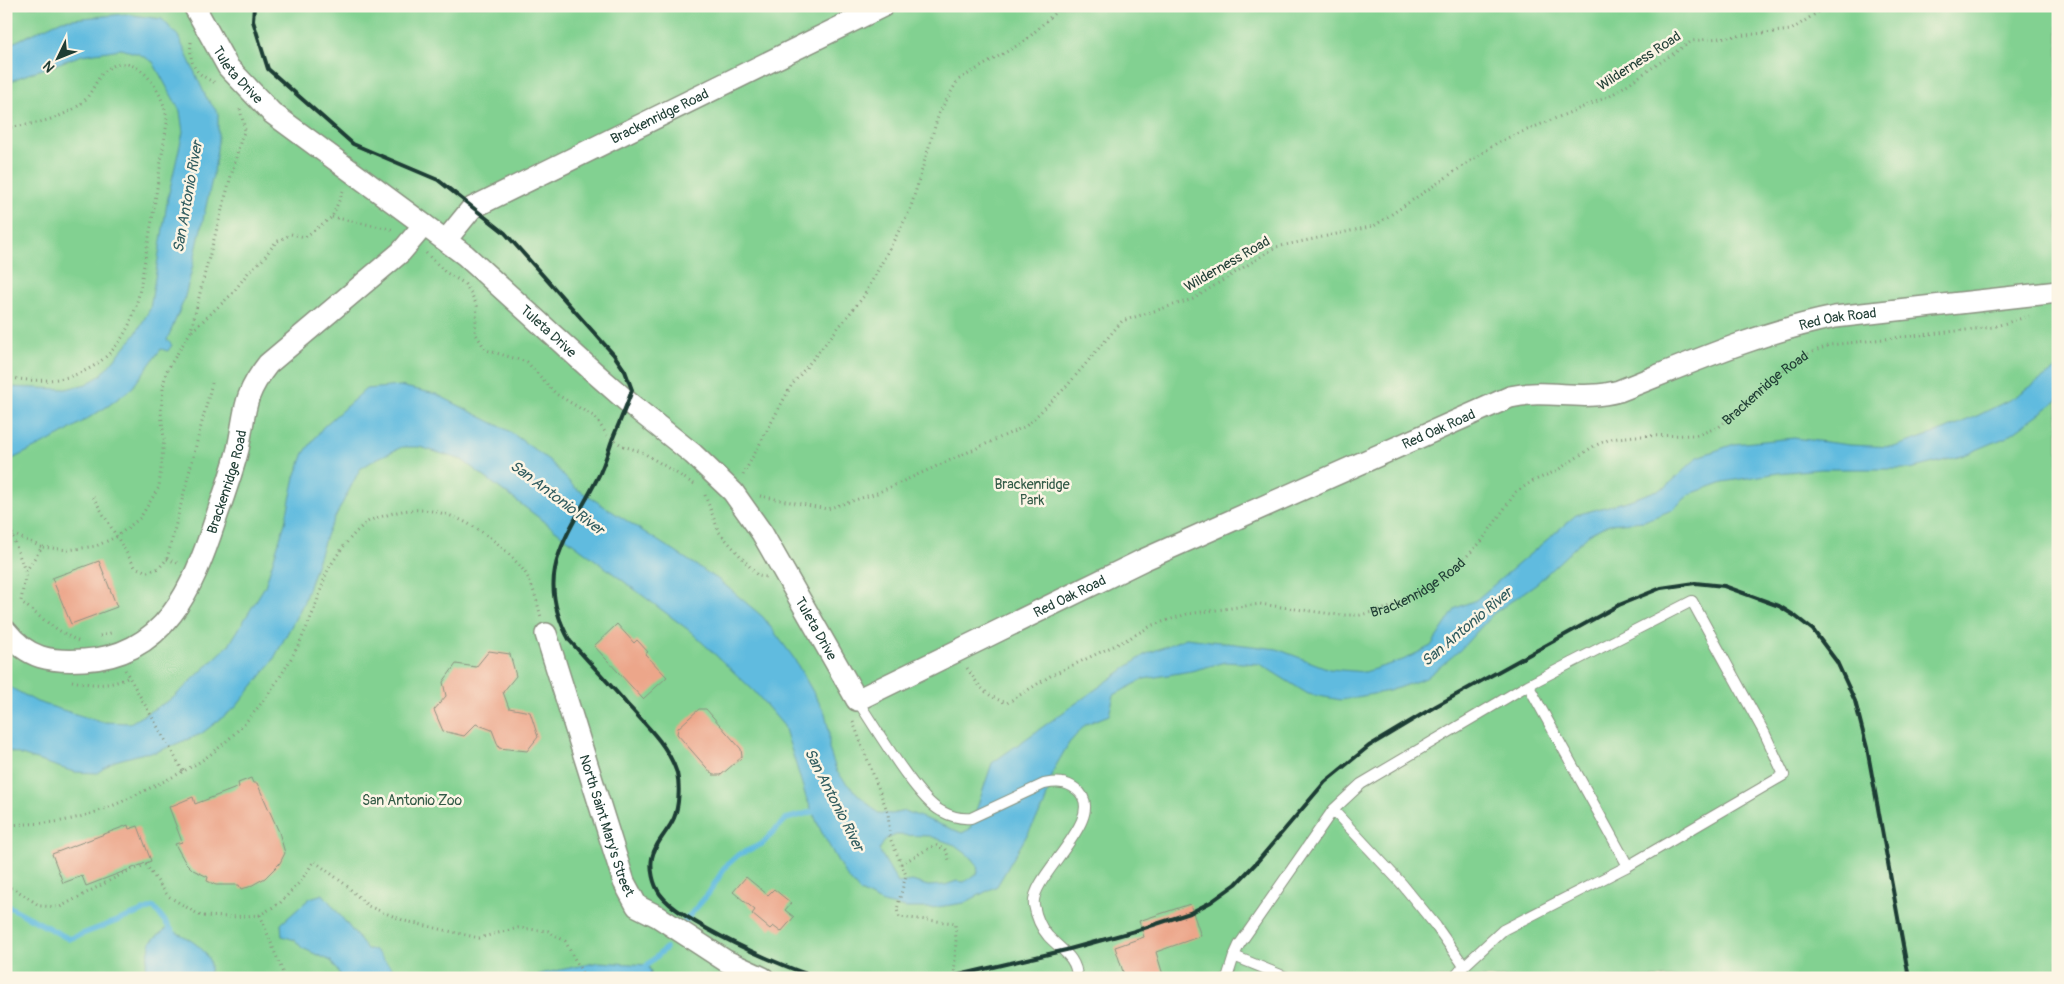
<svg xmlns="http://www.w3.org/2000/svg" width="2064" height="984" font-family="Pangolin,sans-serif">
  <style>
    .green { fill: #82d191; stroke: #508762 }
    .water { fill: #61bbdf; stroke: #407c8a; fill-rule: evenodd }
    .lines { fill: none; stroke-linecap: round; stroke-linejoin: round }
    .stream { stroke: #61bbdf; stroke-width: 5.5 }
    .building { fill: #eca68a }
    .service-casing { stroke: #8a9280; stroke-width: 12 }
    .minor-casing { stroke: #8a9280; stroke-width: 24 }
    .path { stroke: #8a9280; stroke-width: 3; stroke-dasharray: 1 4; stroke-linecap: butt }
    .service { stroke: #fff; stroke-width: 10 }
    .minor { stroke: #fff; stroke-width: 21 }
    .rail { stroke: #1f3d34; stroke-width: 4 }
    .labels { text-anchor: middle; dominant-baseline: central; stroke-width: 5; stroke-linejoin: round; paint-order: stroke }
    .street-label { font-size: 14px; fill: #1f3d34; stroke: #fcf5e5 }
    .park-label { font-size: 14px; fill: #335b47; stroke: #fcf5e5 }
    .water-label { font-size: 15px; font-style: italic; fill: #305c5f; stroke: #fcf5e5 }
  </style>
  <rect width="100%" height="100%" fill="#fcf5e5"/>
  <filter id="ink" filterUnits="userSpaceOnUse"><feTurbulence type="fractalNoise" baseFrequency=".02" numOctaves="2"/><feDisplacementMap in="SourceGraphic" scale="10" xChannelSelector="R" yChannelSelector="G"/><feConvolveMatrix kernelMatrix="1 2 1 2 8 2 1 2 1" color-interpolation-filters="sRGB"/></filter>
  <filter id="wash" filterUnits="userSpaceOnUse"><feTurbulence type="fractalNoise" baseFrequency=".0096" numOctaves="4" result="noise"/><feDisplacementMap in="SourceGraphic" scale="20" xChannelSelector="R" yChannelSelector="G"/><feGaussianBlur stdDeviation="1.12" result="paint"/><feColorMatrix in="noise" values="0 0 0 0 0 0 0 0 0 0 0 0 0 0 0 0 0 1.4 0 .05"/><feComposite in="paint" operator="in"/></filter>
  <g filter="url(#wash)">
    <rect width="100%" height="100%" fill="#f6e6cd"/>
    <!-- green -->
    <path class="green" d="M6 6H2058V978H6Z"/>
    <!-- water -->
    <path class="water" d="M125 14 162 19 178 36 206 97 218 113V140L215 166 192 269 184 300 167 340 172 345 168 351 161 349 132 388 108 406 61 435 6 462V387L66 389 86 384 100 376 135 335 150 309 168 197 183 132 180 111 153 62 139 54 121 49 82 55 20 77 6 84V46L62 20Z
      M2058 368V400L2007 437 1962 456 1910 469H1820L1778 473 1723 482 1690 494 1672 510 1644 521 1609 524 1589 534 1537 583 1493 614 1459 651 1426 678 1389 691 1341 700 1308 694 1260 664 1225 662 1191 671 1144 679 1114 695 1109 715 1086 724 1069 743 1054 769 1044 806 997 886 964 903 931 908H906L883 903 860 892 845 874 821 831 806 797 784 726 754 691 690 631 462 460 420 447H402L376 459 360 469 327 533 303 604 272 662 236 707 201 734 156 752 144 753 115 761 97 773 74 772 6 750V685L37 702 101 722 130 723 173 698 229 645 265 586 285 523 295 477 304 453 323 427 366 389 400 386 436 394 509 431 550 461 574 487 719 580 763 617 793 657 825 713 829 731V749L837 772 847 784 878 813 892 814 905 811 962 833 970 829 992 763 1144 655 1186 638 1277 649 1329 669 1365 672 1403 660 1431 646 1456 608 1476 600 1576 515 1627 501 1666 487 1698 457 1734 444 1794 438 1849 445 1894 447 1944 430 1979 415 2015 397ZM896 835 930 836 955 845 973 859 977 865 978 873 964 882 957 881 945 885 928 886 912 881 898 883 879 850 886 839Z
      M323 894 367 949 375 950 401 978H342L331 961 302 948 295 940 282 936 281 924 310 898Z
      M167 928C181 934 210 948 210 966 211 969 209 974 208 978H143L151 941Z
      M599 962 648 965 651 972 650 978H536L540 974Z"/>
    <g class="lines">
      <!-- stream -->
      <path class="stream" d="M6 905 69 939 154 907 175 935
        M685 921 709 893 725 867 738 855 762 844 786 819 819 810
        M643 969 666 948"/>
    </g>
    <g id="blocks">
      <!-- building -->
      <path class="building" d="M99 561 117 607 71 624 52 578Z
        M617 624 634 643 637 640 648 652 645 654 667 677 643 699 594 646Z
        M489 651 510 654 516 676 503 692 509 708 530 712 538 737 527 751 499 748 492 730 476 724 464 736 443 731 434 710 446 696 443 682 456 664 476 667Z
        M699 709H706L741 749 742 757 721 775H713L677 734 678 728Z
        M251 778 253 783H257L279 832 285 853 280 863 265 878 249 887 241 889 239 885H216L207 881 208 877 193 870 185 862 175 844 182 842 169 807 193 797 195 804 239 787 238 783Z
        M128 825 129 829 138 826 151 861 86 886 82 876 63 883 52 854Z
        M746 877 768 895 774 889 791 903 785 910 794 917 781 932 773 926 770 929 752 914 755 910 733 892Z
        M1190 904 1201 936 1156 952 1164 978H1125L1115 947 1144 937 1139 921Z"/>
    </g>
  </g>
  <g filter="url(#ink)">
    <use href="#blocks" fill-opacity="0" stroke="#8a9280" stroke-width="1"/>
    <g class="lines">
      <!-- service casing -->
      <g class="service-casing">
        <path id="service" d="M1528 685 1692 601 1765 734 1784 775 1628 866
          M857 700C874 725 917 799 941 811 950 816 961 819 971 818L1044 784C1055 782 1066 781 1076 789 1112 816 1029 876 1034 905 1036 916 1041 928 1048 936 1061 950 1077 957 1077 978
          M1333 810 1361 784 1528 685 1628 866 1503 930 1464 966
          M1227 978 1234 956
          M1288 978 1234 956 1239 945 1333 810 1402 884 1436 926 1464 966 1454 978"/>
      </g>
      <!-- minor casing -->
      <g class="minor-casing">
        <g id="minor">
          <path id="s2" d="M194 6 228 67 272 113 465 255 596 374 628 402 693 454 733 492 762 533 857 700 1143 560 1510 397C1549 388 1580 402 1619 391 1690 363 1760 332 1835 317L2058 292"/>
          <path id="s3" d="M446 240 472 208 883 6"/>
          <path id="s4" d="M6 631C28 659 50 662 84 660 165 656 193 588 215 521 223 497 232 473 238 449 246 411 242 397 268 364L401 252 424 225"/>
          <path id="s5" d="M546 634 624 882 637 906 657 916 726 961 763 978"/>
        </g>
      </g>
      <!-- path -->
      <g class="path">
        <path d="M191 42C189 65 195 74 216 83"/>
        <path d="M6 128C32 124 56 121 78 106 92 97 96 77 106 70 138 46 167 97 167 123 160 165 155 206 147 248 142 273 140 302 129 325 104 376 58 387 6 377"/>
        <path d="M332 217 395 230"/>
        <path d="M426 253 445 272 464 283 471 293 477 306 475 333 486 350 527 362 556 394 595 417 607 435 623 446 642 452 694 484"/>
        <path d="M192 331 232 294 250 270 262 260 276 242 291 234 305 237 332 217 344 189"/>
        <path d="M743 475 791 386 864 296 910 210 939 113 958 80 1025 41 1062 6"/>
        <path d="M705 495 719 532 758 576 766 577"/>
        <path d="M760 496 827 509 877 493 1026 426 1066 387 1122 321 1193 299 1276 247 1374 226 1500 141 1610 96 1692 41 1791 30 1827 6"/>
        <path d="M93 497 135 567 147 572 159 568 167 559 212 383"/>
        <path d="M6 530 13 538 25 571"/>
        <path d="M8 532 42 547"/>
        <path d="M167 559 180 564"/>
        <path d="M100 636 114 632"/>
        <path d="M78 641C56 630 39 617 21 601L26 571 42 547 68 550 96 546 116 537 140 518 159 487 164 439 161 412 163 388 166 372 191 331 204 276 241 139 245 130 240 109"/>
        <path id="s1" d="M967 668C979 686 985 696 1007 703L1052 675 1124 641 1153 625 1187 614 1260 604 1339 615H1360L1388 608 1421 592 1455 568 1481 542 1516 492 1533 481 1556 471 1594 446 1610 439 1635 436 1697 435 1719 427 1778 374 1805 355 1830 345 1993 327 2029 316"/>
        <path d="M125 670 183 771"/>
        <path d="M72 681C92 685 111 687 129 677"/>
        <path d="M853 722 888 813 890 838 906 875 897 909 899 917 955 923 956 940 954 978"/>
        <path d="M6 825C22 824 39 824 55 822 85 818 114 806 140 793 160 783 182 773 201 761 243 733 276 688 299 644 306 629 313 614 318 599 321 589 324 579 328 570 337 554 352 534 366 523 371 519 380 517 387 515 439 496 493 532 524 571 533 584 537 602 541 617"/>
        <path d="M901 864 935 845 946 850 950 863"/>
        <path d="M6 886 18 891 40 906 60 907 124 873 146 865 168 896 201 916 230 917 260 915 280 903 301 881 314 861 346 885 368 906 405 921 479 938 518 928 548 931 565 941 585 978"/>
        <path d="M260 915 285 978"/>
      </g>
      <!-- service -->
      <use href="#service" class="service"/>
      <!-- minor -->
      <use href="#minor" class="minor"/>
      <!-- rail -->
      <path class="rail" d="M254 6 253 21 268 69 353 144 438 180 505 233 614 355 625 371 632 390C626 408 618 425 611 443 607 455 603 468 597 479 567 538 532 574 570 641 589 662 608 682 626 703 645 724 668 745 677 773 680 786 679 806 674 818 668 832 655 842 652 858 650 869 653 884 660 894 680 922 785 969 820 978
        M946 978 1066 950 1135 931 1190 913 1211 902 1236 884 1257 862 1325 782 1369 746 1436 706 1619 605 1661 588 1695 583 1724 586 1779 606 1795 616 1813 630 1837 662 1855 701 1867 748 1909 978"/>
    </g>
  </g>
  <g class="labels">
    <!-- street labels -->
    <g class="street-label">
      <text transform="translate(1639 61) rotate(-33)">Wilderness Road</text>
      <text stroke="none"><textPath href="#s2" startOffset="82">Tuleta Drive</textPath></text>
      <text stroke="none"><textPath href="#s3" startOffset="250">Brackenridge Road</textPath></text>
      <text transform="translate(1227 264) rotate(-30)">Wilderness Road</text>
      <text stroke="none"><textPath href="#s2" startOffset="2034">Red Oak Road</textPath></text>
      <text stroke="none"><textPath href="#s2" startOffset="486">Tuleta Drive</textPath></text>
      <text stroke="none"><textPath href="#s1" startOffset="915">Brackenridge Road</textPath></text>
      <text stroke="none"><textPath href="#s2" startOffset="1615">Red Oak Road</textPath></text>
      <text stroke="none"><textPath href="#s4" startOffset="334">Brackenridge Road</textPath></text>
      <text stroke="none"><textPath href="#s1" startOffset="495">Brackenridge Road</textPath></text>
      <text stroke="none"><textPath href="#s2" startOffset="1210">Red Oak Road</textPath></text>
      <text stroke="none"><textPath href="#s2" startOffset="891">Tuleta Drive</textPath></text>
      <text stroke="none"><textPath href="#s5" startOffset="201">North Saint Mary's Street</textPath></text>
    </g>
    <!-- park labels -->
    <g class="park-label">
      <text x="1032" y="484">Brackenridge<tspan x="1032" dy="16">Park</tspan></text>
      <text x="412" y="800">San Antonio Zoo</text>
    </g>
    <!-- water labels -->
    <g class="water-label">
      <text transform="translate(188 197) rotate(-80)">San Antonio River</text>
      <text transform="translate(557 498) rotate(37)">San Antonio River</text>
      <text transform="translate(1467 627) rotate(-40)">San Antonio River</text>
      <text transform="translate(834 800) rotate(63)">San Antonio River</text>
    </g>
  </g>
  <!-- margin -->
  <rect width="2064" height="984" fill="none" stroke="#fcf5e5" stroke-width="25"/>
  <!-- north arrow -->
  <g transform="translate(58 58) rotate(227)" stroke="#fcf5e5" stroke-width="4" paint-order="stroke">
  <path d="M0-4L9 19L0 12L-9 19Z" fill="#1f3d34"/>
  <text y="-8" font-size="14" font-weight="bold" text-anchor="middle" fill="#1f3d34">N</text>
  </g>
</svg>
